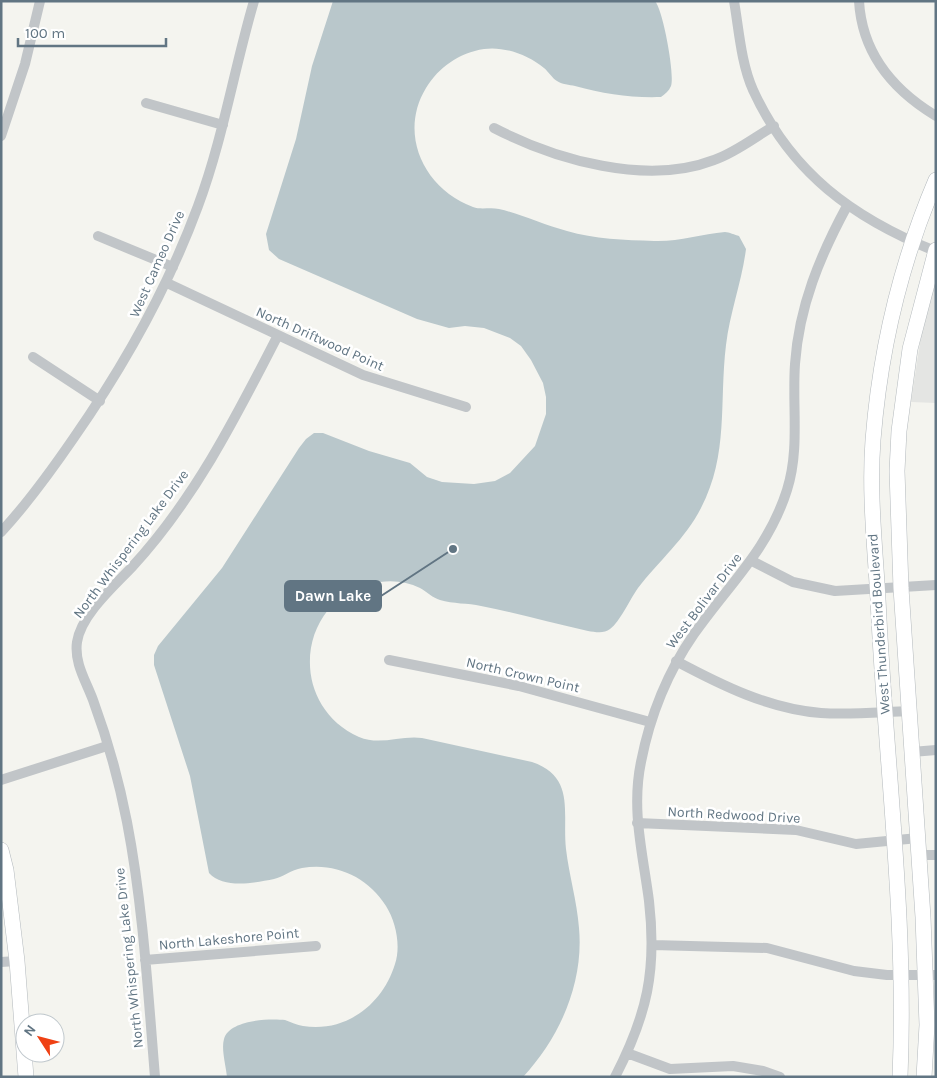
<svg xmlns="http://www.w3.org/2000/svg" width="937" height="1078" font-family="Karla,sans-serif">
  <style>
    .built { fill: #e4e5e3 }
    .water { fill: #b9c7cb }
    .lines { fill: none; stroke-linecap: round; stroke-linejoin: round }
    .secondary-casing { stroke: #b3b9bd; stroke-width: 16 }
    .street { stroke: #c1c5c8; stroke-width: 10 }
    .secondary { stroke: #fff; stroke-width: 15 }
    .labels { text-anchor: middle; dominant-baseline: central; stroke-width: 5; stroke-linejoin: round; paint-order: stroke }
    .street-label { font-size: 14px; fill: #617583; stroke: #fff }
    .leader { fill: none; stroke: #617583; stroke-width: 2 }
    .callout-dot { fill: #617583; stroke: #fff; stroke-width: 2 }
    .callout { fill: #617583; stroke: #617583; stroke-width: 2 }
    .callout-label { font-size: 15px; text-anchor: middle; font-weight: bold; fill: #fff }
  </style>
  <rect width="100%" height="100%" fill="#f4f4ef"/>
  <!-- built -->
  <path class="built" d="M936 279V403L911 402 921 336Z"/>
  <!-- water -->
  <path class="water" d="M333 1H655C663 10 675 75 671 86 669 91 665 94 661 97 631 98 604 94 575 86 570 85 561 84 557 81 552 78 548 71 544 68 528 55 504 46 484 49 459 53 439 67 426 88 398 134 424 189 473 207 481 210 490 207 499 209 521 214 544 225 567 231 594 239 625 240 654 241 678 242 701 234 725 232 729 232 735 235 739 236L746 249C742 281 730 312 726 345 719 403 729 454 701 508 686 538 658 562 638 588 630 599 620 622 610 629 604 634 595 632 588 631 552 623 517 613 481 606 468 603 453 604 440 600 433 598 427 592 420 588 408 582 394 580 380 582 298 593 284 703 359 737 380 746 401 735 422 738L532 762C576 777 562 813 566 849 569 875 577 901 579 928 584 983 560 1037 523 1077H227C226 1066 221 1049 224 1039 229 1020 269 1018 285 1020 291 1022 297 1025 303 1026 346 1033 383 1004 395 964 401 946 396 922 386 906 368 877 335 862 302 868 291 870 283 877 274 879 255 883 223 889 209 873L190 776 154 665V655L158 646 222 568 299 448 306 439 314 433H323L369 451 410 463 427 477 442 482 474 484 495 481 510 473 535 446 546 414V397L543 383 531 360 521 346 510 338 484 328 465 326 449 328 417 319 279 259 269 250 266 234 296 139 312 66Z"/>
  <g class="lines">
    <!-- secondary casing -->
    <g class="secondary-casing">
      <path id="secondary" d="M1 850 6 870 17 961 26 1077
        M900 1077C907 917 885 758 878 599 875 547 869 493 873 440 880 351 901 262 936 180
        M924 1077 927 1025 923 917 901 588 897 471 899 431 910 349 936 250"/>
    </g>
    <!-- street -->
    <path class="street" d="M734 1C739 30 741 63 753 90 791 173 853 218 935 251
      M859 1C862 53 893 90 936 116
      M146 103 223 125
      M494 128C556 160 647 186 714 160 735 153 755 137 774 126
      M1 136 25 64 40 1
      M98 236 173 267
      M167 283 363 375 466 407
      M33 357 100 401
      M1 532C28 503 51 471 73 439 124 366 167 290 198 206 223 139 234 69 254 1
      M752 561 793 582 835 591 936 585
      M389 660 519 686 650 722
      M676 661C721 685 769 709 821 713 851 715 880 712 910 711
      M912 752 936 750
      M1 780 107 746
      M637 823 796 830 856 844 918 838
      M919 855H936
      M653 945 767 948 854 971 887 975H936
      M145 960 316 946
      M1 962 17 961
      M627 1053 670 1069 733 1066 763 1071 780 1077
      M155 1077C148 992 143 905 127 822 119 781 107 738 93 700 86 681 74 663 77 642 81 615 114 586 132 567 194 500 236 417 277 337
      M615 1077C647 1015 657 971 649 901 643 854 631 810 641 762 650 716 667 673 694 634 729 584 768 550 787 490 800 449 792 406 795 364 799 306 820 256 847 206"/>
    <!-- secondary -->
    <use href="#secondary" class="secondary"/>
  </g>
  <g class="labels">
    <!-- street labels -->
    <g class="street-label">
      <text transform="translate(157 264) rotate(-66)">West Cameo Drive</text>
      <text transform="translate(320 339) rotate(24)">North Driftwood Point</text>
      <text transform="translate(131 544) rotate(-53)">North Whispering Lake Drive</text>
      <text transform="translate(704 601) rotate(-53)">West Bolivar Drive</text>
      <text transform="translate(879 624) rotate(-94)">West Thunderbird Boulevard</text>
      <text transform="translate(523 675) rotate(13)">North Crown Point</text>
      <text transform="translate(734 815) rotate(3)">North Redwood Drive</text>
      <text transform="translate(229 939) rotate(-5)">North Lakeshore Point</text>
      <text transform="translate(129 958) rotate(-96)">North Whispering Lake Drive</text>
    </g>
  </g>
  <!-- callouts -->
  <path class="leader" d="M453 549L381 596"/>
  <circle class="callout-dot" cx="453" cy="549" r="5"/>
  <rect class="callout" x="285" y="581" width="96" height="30" rx="5"/>
  <g class="callout-label">
    <text x="333" y="601">Dawn Lake</text>
  </g>
  <!-- border -->
  <rect width="937" height="1078" fill="none" stroke="#617583" stroke-width="5"/>
  <!-- north arrow -->
  <g transform="translate(40 1038) rotate(306)"><circle r="24" fill="#ffffff" stroke="#c0c8cd"/>
  <path d="M0-4L9 19L0 12L-9 19Z" fill="#ef4114"/>
  <text y="-8" font-size="14" font-weight="bold" text-anchor="middle" fill="#617583">N</text>
  </g>
  <!-- scale -->
  <path d="M18 38v8h148v-8" fill="none" stroke="#617583" stroke-width="2.5"/>
  <text x="25" y="38" font-size="15" fill="#617583" stroke="#ffffff" stroke-width="4" paint-order="stroke">100 m</text>
</svg>
